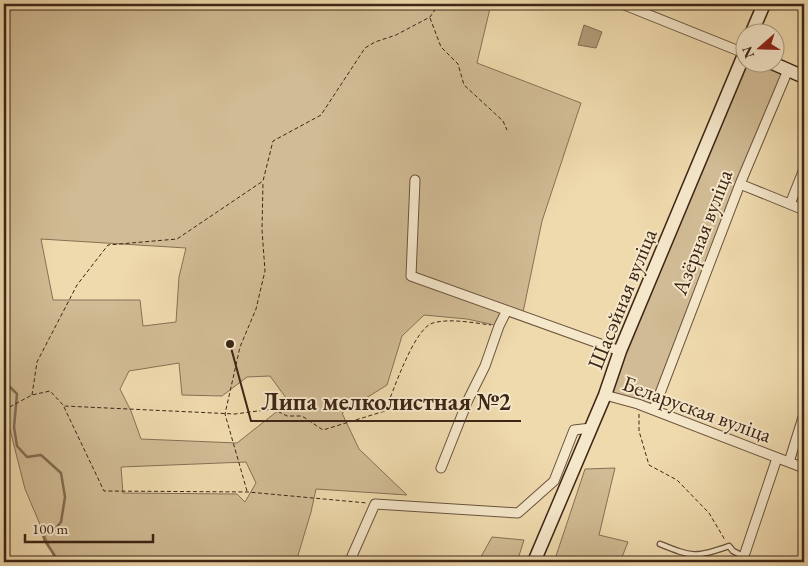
<svg xmlns="http://www.w3.org/2000/svg" width="808" height="566" font-family="'EB Garamond',serif">
  <style>
    .green { fill: #d1bb94; stroke: #877056; fill-rule: evenodd }
    .water { fill: #b29d7a; stroke: #836d52 }
    .lines { fill: none; stroke-linecap: round; stroke-linejoin: round }
    .stream { stroke: #836d52; stroke-width: 2.5 }
    .lane-casing { stroke: #6a533c; stroke-width: 7 }
    .street-casing { stroke: #6a533c; stroke-width: 11 }
    .secondary-casing { stroke: #3d2617; stroke-width: 15 }
    .path { stroke: #3d2617; stroke-width: 1; stroke-dasharray: 4 2.5; stroke-linecap: butt }
    .lane { stroke: #f5e7ca; stroke-width: 4.5 }
    .street { stroke: #f5e7ca; stroke-width: 9 }
    .secondary { stroke: #f5e7ca; stroke-width: 12 }
    .labels { text-anchor: middle; dominant-baseline: central; stroke-width: 4; stroke-linejoin: round; paint-order: stroke }
    .street-label { font-size: 22px; fill: #3d2617; stroke: #f5e7ca }
    .leader { fill: none; stroke: #3d2617; stroke-width: 2 }
    .callout-dot { fill: #3d2617; stroke: #f5e7ca; stroke-width: 2 }
    .callout-label { font-size: 24px; text-anchor: middle; font-weight: bold; fill: #3d2617; stroke: #f5e7ca; stroke-width: 4; stroke-linejoin: round; paint-order: stroke }
  </style>
  <rect width="100%" height="100%" fill="#efdaad"/>
  <filter id="stains"><feTurbulence type="fractalNoise" baseFrequency=".004" numOctaves="4"/><feColorMatrix values="0 0 0 0 .2 0 0 0 0 .09 0 0 0 0 .02 0 0 0 .5 -.17"/></filter>
  <radialGradient id="worn" r=".72"><stop offset=".6" stop-color="#630" stop-opacity="0"/><stop offset="1" stop-color="#630" stop-opacity=".3"/></radialGradient>
  <!-- green -->
  <path class="green" d="M4 4H491L477 63 581 103 542 221 522 317 506 312 499 326 467 319 424 315 402 336 387 385 342 413 359 449 407 495 316 489 311 512 296 562H56L25 489 4 406ZM41 239 186 248 179 277 176 322 143 326 140 300H53ZM179 363 182 395 222 396 247 377 270 376 289 402 237 443 141 439 131 411 120 389 129 371ZM246 462 256 483 245 502 237 494 123 493 121 467Z
    M746 62 770 63 788 70 654 409 605 395Z
    M615 468 599 535 628 542 620 562H554L585 469Z
    M492 537 524 540 517 562H478Z"/>
  <!-- water -->
  <path class="water" d="M584 25 602 32 596 48 578 45Z"/>
  <g class="lines">
    <!-- stream -->
    <path class="stream" d="M4 381 17 394 14 427 17 446 27 457 41 455 61 473 65 497 61 522 51 534 42 532 45 541 59 562"/>
    <!-- lane casing -->
    <g class="lane-casing">
      <path id="lane" d="M660 544C692 557 696 558 729 546L733 551 743 556"/>
    </g>
    <!-- street casing -->
    <g class="street-casing">
      <path id="street" d="M622 4 744 53
        M415 180 411 276 620 351
        M740 184 804 210
        M790 204 804 169
        M605 395 638 404 804 468
        M654 409 740 184 788 70
        M789 462 804 414
        M441 468 468 400 485 366 499 326 506 312
        M352 556 375 504 518 513 554 481 574 430 591 428
        M742 562 777 458"/>
    </g>
    <!-- secondary casing -->
    <g class="secondary-casing">
      <path id="secondary" d="M752 32 764 4
        M770 62 804 77
        M534 562 605 395 620 351 746 50"/>
    </g>
    <!-- path -->
    <path class="path" d="M430 18 441 47 458 64 464 85 503 121 507 130
      M32 395 37 362 77 285 108 245 177 239 263 181 273 141 321 115 365 48 375 42 396 35 430 17 439 4
      M64 407 104 491 248 492 367 503
      M4 410 32 395 50 391 64 406 235 414 273 409 287 416H302L323 430 385 411C393 392 414 328 433 323 450 318 474 323 491 325
      M639 414V431L649 465 677 480 709 513 725 540
      M247 491 225 414 240 347 256 309 265 271 262 230 263 182"/>
    <!-- lane -->
    <use href="#lane" class="lane"/>
    <!-- street -->
    <use href="#street" class="street"/>
    <!-- secondary -->
    <use href="#secondary" class="secondary"/>
  </g>
  <g class="labels">
    <!-- street labels -->
    <g class="street-label">
      <text transform="translate(702 232) rotate(-69)">Азёрная вуліца</text>
      <text transform="translate(622 299) rotate(-68)">Шасэйная вуліца</text>
      <text transform="translate(697 409) rotate(20)">Беларуская вуліца</text>
    </g>
  </g>
  <!-- callouts -->
  <path class="leader" d="M230 344L251 421H521"/>
  <circle class="callout-dot" cx="230" cy="344" r="5"/>
  <g class="callout-label">
    <text x="386" y="410">Липа мелколистная №2</text>
  </g>
  <!-- margin -->
  <rect width="808" height="566" fill="none" stroke="#efdaad" stroke-width="20"/>
  <rect x="5" y="5" width="798" height="556" fill="none" stroke="#3d2617" stroke-width="2.5"/>
  <rect x="10" y="10" width="788" height="546" fill="none" stroke="#3d2617"/>
  <!-- north arrow -->
  <g transform="translate(760 48) rotate(250)"><circle r="24" fill="#f5e7ca" stroke="#ab9a82"/>
  <path d="M0-4L9 19L0 12L-9 19Z" fill="#8f2418"/>
  <text y="-8" font-size="14" font-weight="bold" text-anchor="middle" fill="#3d2617">N</text>
  </g>
  <!-- scale -->
  <path d="M25 534v8h128v-8" fill="none" stroke="#3d2617" stroke-width="2.5"/>
  <text x="32" y="534" font-size="15" fill="#3d2617" stroke="#f5e7ca" stroke-width="4" paint-order="stroke">100 m</text>
  <rect width="100%" height="100%" filter="url(#stains)"/>
  <rect width="100%" height="100%" fill="url(#worn)"/>
</svg>
